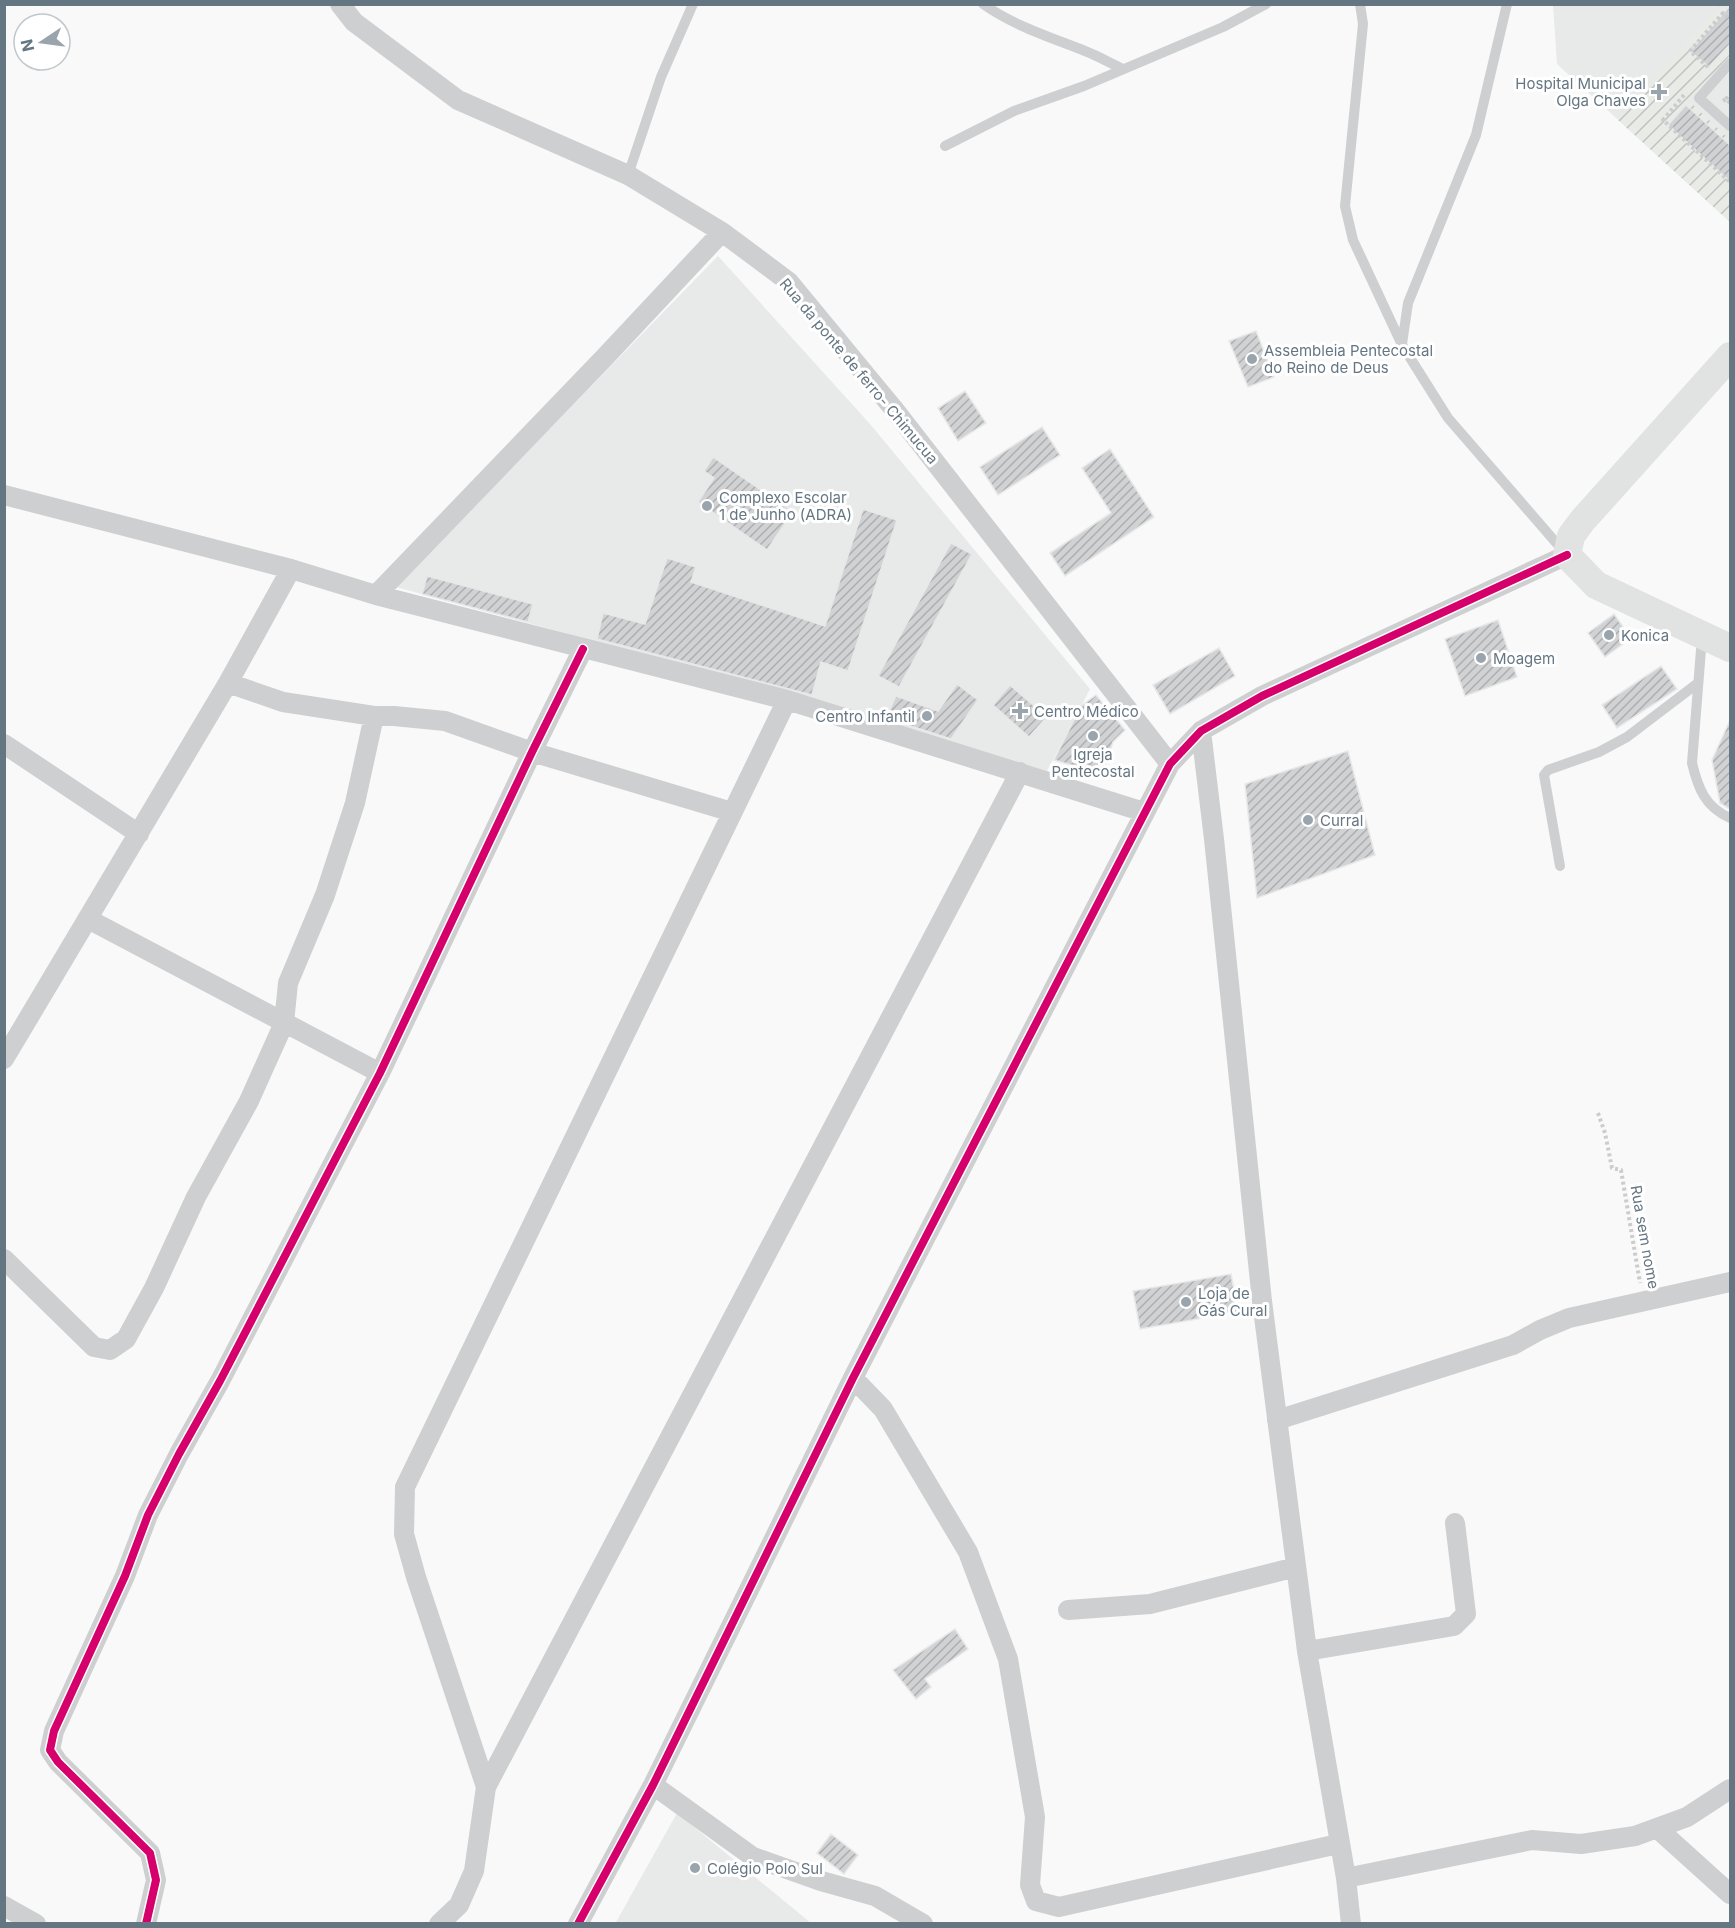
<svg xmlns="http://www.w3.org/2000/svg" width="1735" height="1928" font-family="Inter,sans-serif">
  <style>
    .built { fill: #e8e9e9 }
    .garden { fill: url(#garden-furrows) }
    .building { fill: url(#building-hatch); stroke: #e8e8e8; stroke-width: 1.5 }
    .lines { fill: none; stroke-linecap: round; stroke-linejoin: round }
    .path { stroke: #cbcccd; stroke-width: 4; stroke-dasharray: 3 3; stroke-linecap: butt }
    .lane { stroke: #cecfd0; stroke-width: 10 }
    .street { stroke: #cecfd0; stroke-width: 20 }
    .secondary { stroke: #e1e2e2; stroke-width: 28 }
    .cycleway-casing { stroke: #fff; stroke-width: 11 }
    .cycleway { stroke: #d6006c; stroke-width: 8 }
    .poi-dot { fill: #99a4ac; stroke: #fff; stroke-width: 2 }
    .labels { text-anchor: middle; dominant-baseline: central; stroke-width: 6; stroke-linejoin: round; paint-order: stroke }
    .poi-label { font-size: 15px; fill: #657683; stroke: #fff; text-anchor: start }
    .street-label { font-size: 15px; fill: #657683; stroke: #fff }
  </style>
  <defs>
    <pattern id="garden-furrows" width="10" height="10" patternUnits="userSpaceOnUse" patternTransform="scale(1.5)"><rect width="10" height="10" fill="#e8ebe6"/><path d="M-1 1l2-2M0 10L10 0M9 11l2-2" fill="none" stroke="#c0c3c0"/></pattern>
    <pattern id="building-hatch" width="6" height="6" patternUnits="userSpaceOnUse" patternTransform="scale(1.5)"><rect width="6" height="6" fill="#d0d2d3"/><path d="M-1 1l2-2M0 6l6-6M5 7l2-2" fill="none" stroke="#acafb1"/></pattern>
  </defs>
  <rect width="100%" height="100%" fill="#f9f9f9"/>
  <!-- built -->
  <path class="built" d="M1553 5H1730V222L1557 64Z
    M718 256 870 424 1090 689 1047 771 811 700 396 587Z
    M677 1813 811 1923 615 1924Z"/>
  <!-- garden -->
  <path class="garden" d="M1721 5H1730V20L1723 14 1690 51 1708 67 1730 43V55L1689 101 1730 140V146L1686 105 1668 125 1730 182V222L1618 120Z"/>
  <!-- building -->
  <path class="building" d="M1731 5V43L1709 67 1690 51Z
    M1686 105 1731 146V182L1668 125Z
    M1256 331 1274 377 1248 387 1229 341Z
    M965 391 986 423 958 441 938 408Z
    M1042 427 1060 455 998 495 980 467Z
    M1110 449 1154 517 1065 576 1050 553 1111 513 1082 468Z
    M713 457 793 512 767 550 698 502 714 478 704 471Z
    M863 509 897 520 848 671 821 662 812 695 597 639 603 613 645 624 667 558 696 567 691 582 825 626Z
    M951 543 972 554 899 687 878 676Z
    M427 576 533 604 528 622 422 594Z
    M1614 614 1631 638 1605 657 1588 633Z
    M1498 620 1517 677 1465 696 1445 639Z
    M1219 648 1235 676 1170 714 1153 685Z
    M1661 666 1677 689 1617 728 1602 705Z
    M957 684 978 700 951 739 886 718 896 696 938 711Z
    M1010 685 1047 717 1029 737 993 705Z
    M1096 695 1125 730 1113 742 1102 774 1054 760 1081 706Z
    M1731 718V810L1720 803 1712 760Z
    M1348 751 1375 855 1257 898 1245 784Z
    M1231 1274 1238 1312 1140 1329 1133 1291Z
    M955 1629 968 1649 925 1679 931 1687 916 1699 893 1670Z
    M831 1834 858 1855 844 1874 817 1853Z"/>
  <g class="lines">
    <!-- path -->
    <path class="path" d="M1708 67 1690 51 1723 13 1730 20
      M1684 95 1663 120 1730 182
      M1726 99 1730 94
      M1723 101 1726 99 1730 103
      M1598 1113 1605 1133 1612 1168 1621 1170 1640 1283"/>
    <!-- lane -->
    <path class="lane" d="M983 4C1014 26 1050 37 1085 51 1098 56 1110 63 1123 69
      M1360 4 1363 24 1345 206 1353 240 1402 345 1448 418 1565 553
      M1730 63 1699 98 1730 126
      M945 146 1014 111 1084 86 1223 27 1266 4
      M628 175 661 77 693 4
      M1402 344 1408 303 1476 135 1507 4
      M1702 637 1692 763C1698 788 1705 807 1730 818
      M1560 866 1544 775 1548 770 1599 752 1627 737 1698 683"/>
    <!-- street -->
    <path class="street" d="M340 4 354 22 458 100 628 175 722 232 789 282 893 408 1170 764
      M4 495 291 569 376 595 787 700 1144 812
      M376 595 604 358 722 232
      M228 683 283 702 374 716H394L445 721 532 752 732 812
      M1201 731 1214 839 1262 1301 1307 1651 1346 1878 1351 1924
      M4 744 139 834
      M88 919 380 1073
      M4 1059 228 683 291 569
      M4 1259 94 1347 110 1350 126 1339 154 1288 196 1197 249 1101 284 1023 288 983 325 895 355 803 374 716
      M853 1378 883 1409 968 1552 1008 1659 1035 1817 1030 1885 1036 1901 1059 1907 1338 1844
      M1277 1420 1513 1345 1540 1330 1569 1318 1730 1282
      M1068 1610 1150 1604 1296 1567
      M1307 1651 1454 1626 1466 1614 1455 1523
      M653 1785 753 1857 821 1881 875 1896 923 1924
      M486 1787 416 1577 404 1534 405 1487 787 700
      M1658 1829 1730 1894
      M1346 1878 1532 1840 1581 1844 1635 1836 1687 1817 1730 1789
      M4 1906 36 1924
      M146 1924 156 1880 150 1853 58 1762 50 1750 54 1731 125 1576 148 1515 179 1454 220 1381 380 1073 532 752 583 649
      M439 1924 459 1905 474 1871 486 1787 1020 772
      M578 1924 653 1785 853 1378 1170 764 1201 731 1262 696 1567 555"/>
    <!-- secondary -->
    <path class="secondary" d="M1730 356 1582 521 1571 536 1567 555 1596 585 1730 648"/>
    <!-- cycleway casing -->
    <g class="cycleway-casing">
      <path id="cycleway" d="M146 1924 156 1880 150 1853 58 1762 50 1750 54 1731 125 1576 148 1515 179 1454 220 1381 380 1073 532 752 583 649
        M578 1924 653 1785 853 1378 1170 764 1201 731 1262 696 1567 555"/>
    </g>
    <!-- cycleway -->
    <use href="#cycleway" class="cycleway"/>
  </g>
  <!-- markers -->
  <g class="poi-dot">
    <path d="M1656 83h6v6h6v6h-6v6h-6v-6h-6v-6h6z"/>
    <circle cx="1252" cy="359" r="6"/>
    <circle cx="707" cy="506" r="6"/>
    <circle cx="1609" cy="635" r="6"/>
    <circle cx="1481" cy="658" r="6"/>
    <path d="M1017 702h6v6h6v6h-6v6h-6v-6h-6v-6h6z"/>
    <circle cx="927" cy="716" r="6"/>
    <circle cx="1093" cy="736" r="6"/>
    <circle cx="1308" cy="820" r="6"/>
    <circle cx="1186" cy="1302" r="6"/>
    <circle cx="695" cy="1868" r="6"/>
  </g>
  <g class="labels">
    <!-- poi labels -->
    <g class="poi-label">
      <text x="1646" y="83" text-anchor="end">Hospital Municipal<tspan x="1646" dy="17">Olga Chaves</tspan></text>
      <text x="1264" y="350">Assembleia Pentecostal<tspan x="1264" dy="17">do Reino de Deus</tspan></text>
      <text x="719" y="497">Complexo Escolar<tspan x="719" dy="17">1 de Junho (ADRA)</tspan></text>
      <text x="1621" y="635">Konica</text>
      <text x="1493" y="658">Moagem</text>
      <text x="1034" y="711">Centro Médico</text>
      <text x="915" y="716" text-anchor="end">Centro Infantil</text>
      <text x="1093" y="754" text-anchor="middle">Igreja<tspan x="1093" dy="17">Pentecostal</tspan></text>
      <text x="1320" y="820">Curral</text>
      <text x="1198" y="1293">Loja de<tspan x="1198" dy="17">Gás Cural</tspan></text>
      <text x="707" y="1868">Colégio Polo Sul</text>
    </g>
    <!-- street labels -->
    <g class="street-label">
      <text transform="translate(859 371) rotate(50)">Rua da ponte de ferro- Chimucua</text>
      <text transform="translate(1645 1237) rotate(80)">Rua sem nome</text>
    </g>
  </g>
  <!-- border -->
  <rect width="1735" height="1928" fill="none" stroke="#657683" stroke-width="12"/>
  <!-- north arrow -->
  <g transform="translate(42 42) rotate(257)"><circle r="28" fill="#ffffff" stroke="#c1c8cd" stroke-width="1.5"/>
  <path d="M0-4.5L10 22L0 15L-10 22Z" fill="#99a4ac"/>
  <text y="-9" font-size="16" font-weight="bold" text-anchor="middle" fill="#657683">N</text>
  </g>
</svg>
